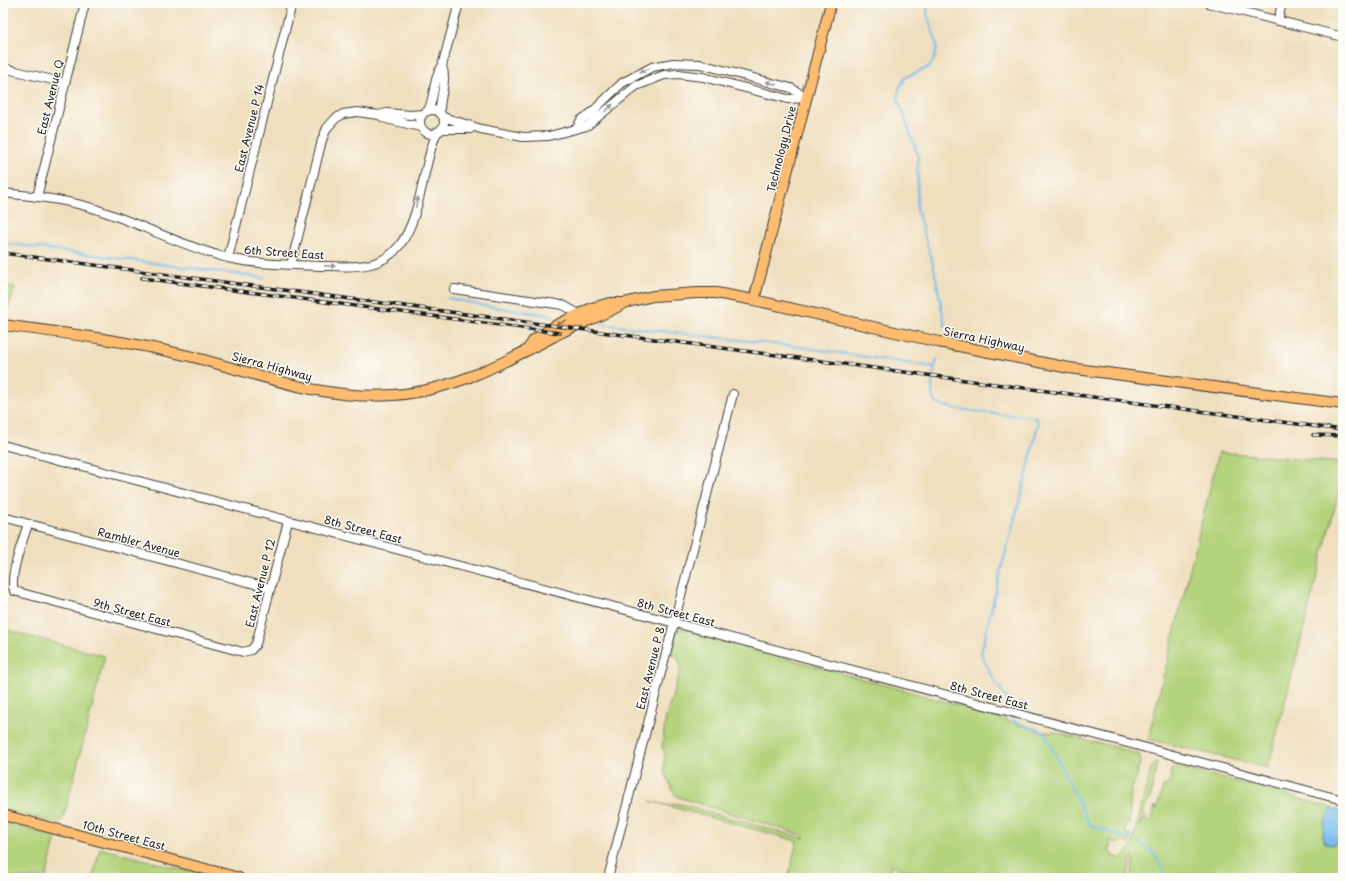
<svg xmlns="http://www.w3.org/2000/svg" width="1346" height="881" font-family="'Playpen Sans',sans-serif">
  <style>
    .green { fill: #b3d37b; stroke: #68784c }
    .water { fill: #73baea; stroke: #486b83 }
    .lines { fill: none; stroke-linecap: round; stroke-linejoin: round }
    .stream { stroke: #73baea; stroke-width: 2 }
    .minor-casing { stroke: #3c3934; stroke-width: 10 }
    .major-casing { stroke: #3c3934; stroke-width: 12 }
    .minor { stroke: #fff; stroke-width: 8 }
    .major { stroke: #fdbc70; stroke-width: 10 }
    .rail-casing { stroke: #1c1c1c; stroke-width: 3.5 }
    .rail { stroke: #fdfcf7; stroke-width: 2; stroke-dasharray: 6; stroke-linecap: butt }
    .oneway { fill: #999 }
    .oneway2 { fill: #8c6c46 }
    .labels { text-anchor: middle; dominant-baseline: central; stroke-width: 3; stroke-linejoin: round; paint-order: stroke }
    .street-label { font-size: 11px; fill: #1c1c1c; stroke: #fdfcf7 }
  </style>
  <rect width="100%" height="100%" fill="#fdfcf7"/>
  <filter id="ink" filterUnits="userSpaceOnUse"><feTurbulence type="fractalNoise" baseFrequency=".025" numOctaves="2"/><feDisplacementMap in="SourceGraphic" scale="8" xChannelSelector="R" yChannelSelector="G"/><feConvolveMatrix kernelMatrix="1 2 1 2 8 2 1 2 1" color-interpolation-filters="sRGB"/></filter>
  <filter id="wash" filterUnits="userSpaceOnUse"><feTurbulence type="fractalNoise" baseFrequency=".012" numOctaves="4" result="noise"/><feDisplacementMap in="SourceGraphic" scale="16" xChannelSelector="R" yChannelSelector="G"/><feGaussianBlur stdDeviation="0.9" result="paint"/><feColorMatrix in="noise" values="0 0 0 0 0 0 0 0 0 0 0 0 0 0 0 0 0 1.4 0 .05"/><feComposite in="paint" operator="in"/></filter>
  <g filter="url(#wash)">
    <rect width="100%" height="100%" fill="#efdfbe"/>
    <!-- green -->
    <path class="green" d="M3 285 15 287 8 310H3Z
      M1219 452 1343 463V475L1268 768 1148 739Z
      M3 629 105 656 63 820 57 824 3 809Z
      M676 629 691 630 706 636 968 708 1043 732H1053L1115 747 1140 755V764L1137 770 1138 773 1131 790 1129 823 1125 829 1126 833 1131 835 1129 844 1124 841 1119 843 1108 841 1111 845 1109 851 1114 857 1121 858 1127 854 1132 845 1151 769 1156 762 1157 763 1151 795 1143 814 1141 826 1146 816V821L1147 823 1150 821 1155 806 1156 810 1163 787 1170 783 1171 769 1175 766 1277 792 1334 809 1333 820 1336 819 1337 810 1343 812V862L1339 878H1131L1134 857 1131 859 1127 878H939L891 866 888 878H788L797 841 650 801 671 806 676 803 802 838H805L802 835 678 797 673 791 664 770 665 753 662 747 666 717 681 668 678 657 671 655 676 637 673 635Z
      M3 823 56 837 46 878H3Z
      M100 848 214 878H93Z"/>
    <!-- water -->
    <path class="water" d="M1333 809 1343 811C1343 823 1345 840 1332 845L1325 843C1320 835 1325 814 1333 809Z"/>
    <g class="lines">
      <!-- stream -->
      <path class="stream" d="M928 3 927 15 935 37 937 48 934 59 929 67 906 77 899 89 898 99 918 155 917 210 934 268 945 326
        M3 243 265 278
        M448 298 487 306 555 316
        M600 324 800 347 934 367
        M937 359C934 368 928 396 936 403 946 410 1018 416 1033 417L1037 419 1038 423 1028 469 1000 573 981 653 990 673 1011 705 1012 710
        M1011 714 1014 721 1044 732 1090 825 1131 840
        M1138 842 1152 851 1168 878"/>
    </g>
  </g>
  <g filter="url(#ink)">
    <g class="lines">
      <!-- minor casing -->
      <g class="minor-casing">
        <path id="minor" d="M1208 3 1343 37
          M1278 21 1282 3
          M3 68 65 83
          M420 122a12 12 0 1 1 24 0a12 12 0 1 1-24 0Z
          M428 111C435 97 433 78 442 66L459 3
          M440 113C439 97 448 81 442 66
          M379 115 386 119 421 127
          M443 117 481 129 523 137 549 136 587 126 636 86 664 75 678 74 703 77 788 99 807 98
          M577 128 581 120 590 114 622 83 652 67 673 63 700 64 791 88 807 98
          M441 129H470
          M3 193C32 196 61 199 89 207 136 221 180 246 228 258 260 265 294 265 327 266 354 267 381 269 399 246 422 217 422 166 437 132
          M37 197 85 3
          M228 258 292 3
          M291 265 322 140 327 128 335 119 343 114 357 112 379 115 387 113 410 115 422 114
          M454 289 563 305 579 314
          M3 445 1343 800
          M3 517 270 588
          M28 524C23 541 9 574 14 591L243 652 251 650 256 644 288 521
          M608 878 733 394"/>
      </g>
      <!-- major casing -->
      <g class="major-casing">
        <path id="major" d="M754 300 831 3
          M3 325C65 333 128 341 189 356 256 373 323 401 393 395 454 391 509 360 562 332 583 322 605 315 624 303
          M528 349 534 340 555 326 592 308 610 303H624L653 296 697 293H716L754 300 939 342 1069 368 1343 404
          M3 815 239 878"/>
      </g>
      <!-- minor -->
      <use href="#minor" class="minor"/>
      <!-- major -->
      <use href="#major" class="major"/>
      <!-- rail casing -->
      <g class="rail-casing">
        <path id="rail" d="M3 253 1343 430
          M142 278 560 333
          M1313 435 1343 436"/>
      </g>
      <!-- rail -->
      <use href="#rail" class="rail"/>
    </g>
    <!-- one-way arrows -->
    <defs><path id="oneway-solid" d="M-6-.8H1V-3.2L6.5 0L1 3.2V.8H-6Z"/></defs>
    <g class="oneway">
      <use href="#oneway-solid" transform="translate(645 70) rotate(157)"/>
      <use href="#oneway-solid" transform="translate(771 83) rotate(-165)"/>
      <use href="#oneway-solid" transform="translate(609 108) rotate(-43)"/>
      <use href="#oneway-solid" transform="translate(417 202) rotate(-76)"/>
      <use href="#oneway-solid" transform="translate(330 266) rotate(1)"/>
    </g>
    <use class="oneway2" href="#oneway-solid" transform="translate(561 323) rotate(151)"/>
  </g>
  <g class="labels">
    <!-- street labels -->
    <g class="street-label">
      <text transform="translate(50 97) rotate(-76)">East Avenue Q</text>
      <text transform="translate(249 128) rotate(-76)">East Avenue P 14</text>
      <text transform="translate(781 149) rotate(-76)">Technology Drive</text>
      <text transform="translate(284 252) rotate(4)">6th Street East</text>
      <text transform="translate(984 339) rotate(12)">Sierra Highway</text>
      <text transform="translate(272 366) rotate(15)">Sierra Highway</text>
      <text transform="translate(363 529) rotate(15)">8th Street East</text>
      <text transform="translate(139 542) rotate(15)">Rambler Avenue</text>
      <text transform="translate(260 583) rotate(-76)">East Avenue P 12</text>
      <text transform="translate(132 612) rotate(15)">9th Street East</text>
      <text transform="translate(676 612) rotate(15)">8th Street East</text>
      <text transform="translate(650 668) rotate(-76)">East Avenue P 8</text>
      <text transform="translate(989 695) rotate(15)">8th Street East</text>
      <text transform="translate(124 835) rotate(15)">10th Street East</text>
    </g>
  </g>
  <!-- margin -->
  <rect width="1346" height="881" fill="none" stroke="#fdfcf7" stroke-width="16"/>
</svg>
